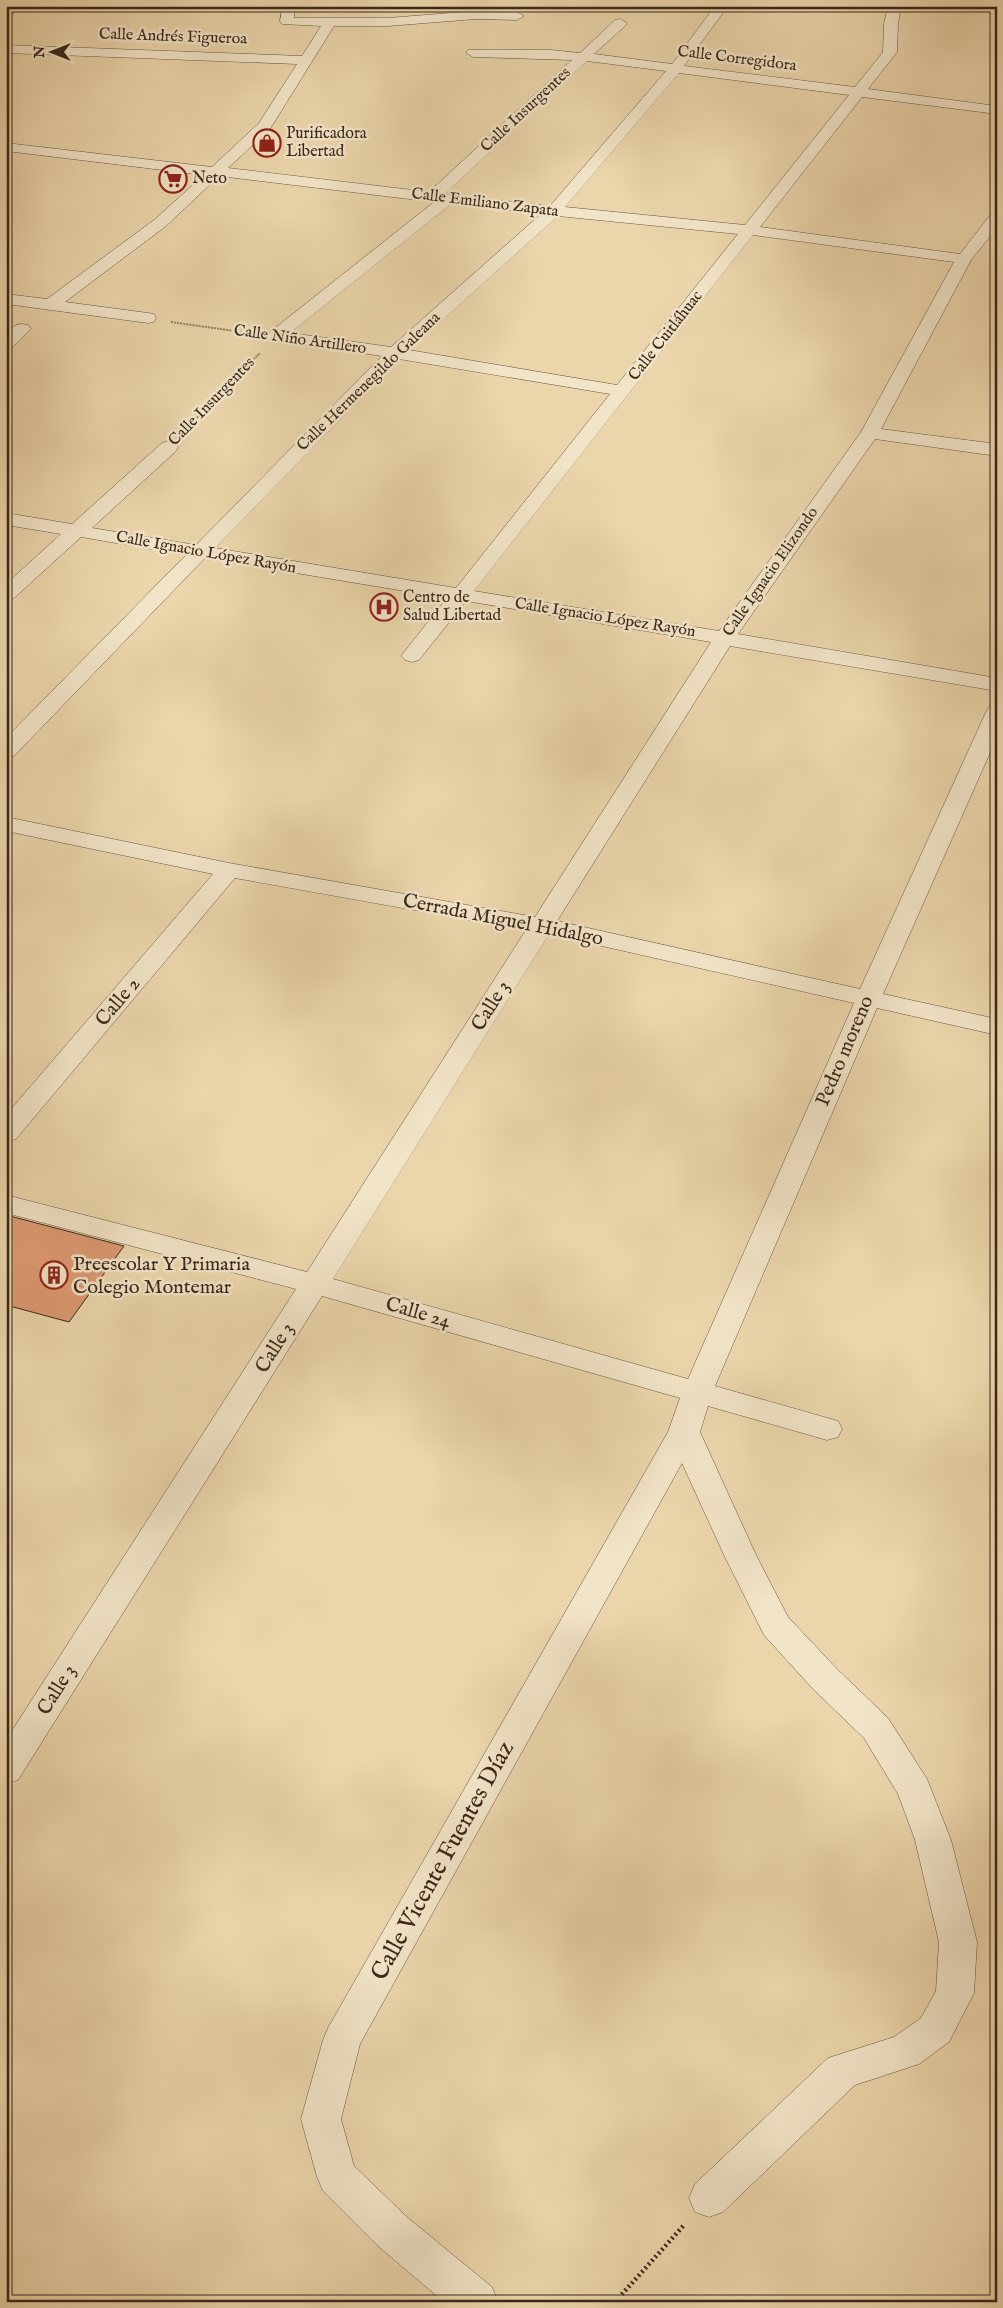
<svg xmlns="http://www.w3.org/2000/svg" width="1003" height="2308" font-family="'IM FELL English',serif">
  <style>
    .building { fill: #de9a72; stroke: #39261b }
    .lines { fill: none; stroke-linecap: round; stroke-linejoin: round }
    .minor-casing { stroke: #66523f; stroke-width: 1 }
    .major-casing { stroke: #39261b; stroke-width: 1 }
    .path-far1 { stroke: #39261b; stroke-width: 2; stroke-dasharray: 0.5 1; stroke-linecap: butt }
    .path { stroke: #39261b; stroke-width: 4.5; stroke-dasharray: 2 3; stroke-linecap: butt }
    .minor { fill: #f2e4c8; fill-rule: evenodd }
    .major { fill: #ebd6ab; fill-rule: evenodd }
    .labels { text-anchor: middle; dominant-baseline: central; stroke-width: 5; stroke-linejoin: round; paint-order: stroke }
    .far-street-label { font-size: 16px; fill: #39261b; stroke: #f2e4c8 }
    .far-poi-label { font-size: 16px; fill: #39261b; stroke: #f2e4c8; text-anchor: start }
    .street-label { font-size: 20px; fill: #39261b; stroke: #f2e4c8 }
    .poi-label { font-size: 20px; fill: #39261b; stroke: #f2e4c8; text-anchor: start }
    .near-street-label { font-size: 24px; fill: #39261b; stroke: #f2e4c8 }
  </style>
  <rect width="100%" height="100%" fill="#ebd6ab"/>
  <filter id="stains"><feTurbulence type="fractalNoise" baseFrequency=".004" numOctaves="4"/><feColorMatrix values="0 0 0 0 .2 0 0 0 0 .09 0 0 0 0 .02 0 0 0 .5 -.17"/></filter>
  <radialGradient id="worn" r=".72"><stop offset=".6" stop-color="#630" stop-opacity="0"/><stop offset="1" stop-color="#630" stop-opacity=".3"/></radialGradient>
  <!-- building -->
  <path class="building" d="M6 1215 124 1246 69 1322 6 1305Z"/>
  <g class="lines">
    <!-- minor casing -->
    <g class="minor-casing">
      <path id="minor" d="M283 6H295L294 18H388L476 11 517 12 524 16 517 20 476 19 388 26H334L270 129 228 168 429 192 572 60 473 57 466 53 468 50H551L580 53 615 20 620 19 627 23 625 26 594 54 672 64 715 6H728L684 66 855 87 883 52 884 24 888 6H901L898 24 897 52 868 89 997 106V114L862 97 760 227 960 254 991 214 997 212V228L971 260 881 429 997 444V456L875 439 738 634 997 678V691L730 646 557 921 860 989 986 712 989 707 997 705V737L883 994 997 1019V1035L877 1008 715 1386 838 1421 842 1429 838 1437 827 1440 708 1406 700 1432 756 1555 788 1617 837 1669 888 1718 927 1779 951 1840 977 1942 974 1993 949 2042 919 2064 855 2085 723 2212 709 2217 695 2212 689 2198 695 2184 828 2058 894 2037 921 2018 936 1991 939 1942 915 1840 898 1794 864 1738 813 1689 764 1635 724 1555 682 1463 360 2044 341 2119 354 2166 408 2218 492 2287 498 2302H444L378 2246 323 2191 317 2177 301 2119 323 2040 328 2028 668 1432 680 1398 322 1296 18 1780 6 1784V1740L296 1289 6 1213V1195L307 1272 526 930 235 878 16 1139 6 1142V1115L213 874 6 831V817L229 863 535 917 711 642 466 601 419 660 412 662 405 660 401 656 447 598 205 558 14 756 6 758V738L186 555 81 537 13 599 6 601V584L61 534 6 525V513L72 524 162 443 169 441 176 443 178 447 176 451 92 528 196 545 382 356 276 341 270 340 267 336 270 332 434 202 219 176 166 226 65 302 148 313 154 314 156 318 154 322 148 323 6 304V294L47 299 154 220 204 175 6 151V143L212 167 259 123 297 64 6 53V45L302 56 321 26 282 24 280 21ZM587 61 666 71 550 206 445 194ZM679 73 849 95 745 225 565 207ZM451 204 541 214 391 347 290 333ZM558 216 738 234 617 385 409 350ZM753 235 954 262 861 432 719 631 474 591ZM399 359 610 394 456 588 215 548ZM549 934 854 1003 688 1379 333 1279Z
        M22 324 28 325 31 329 12 348 6 349V334L16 325Z"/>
    </g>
    <!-- major casing -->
    <g class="major-casing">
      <path id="major" d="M6 6H18L11 16 6 17Z"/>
    </g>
    <!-- path-far1 -->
    <path class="path-far1" d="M171 322 249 333
      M186 429 260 353"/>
    <!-- path -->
    <path class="path" d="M615 2302 685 2224"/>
    <!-- minor -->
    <use href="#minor" class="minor"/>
    <!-- major -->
    <use href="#major" class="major"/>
  </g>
  <!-- icons -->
  <defs>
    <g id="shop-ring" transform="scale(1.4375)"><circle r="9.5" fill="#f2e4c8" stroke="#8f2418" stroke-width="1.5"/><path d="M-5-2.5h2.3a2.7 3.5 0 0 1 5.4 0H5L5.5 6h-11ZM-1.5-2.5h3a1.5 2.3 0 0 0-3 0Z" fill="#8f2418"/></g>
    <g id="supermarket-ring" transform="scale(1.4375)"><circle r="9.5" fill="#f2e4c8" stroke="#8f2418" stroke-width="1.5"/><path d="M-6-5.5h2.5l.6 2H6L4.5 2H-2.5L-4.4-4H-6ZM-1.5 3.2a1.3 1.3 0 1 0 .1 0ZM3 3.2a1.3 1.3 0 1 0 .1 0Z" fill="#8f2418"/></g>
    <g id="hospital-ring" transform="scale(1.4375)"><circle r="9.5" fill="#f2e4c8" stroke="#8f2418" stroke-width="1.5"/><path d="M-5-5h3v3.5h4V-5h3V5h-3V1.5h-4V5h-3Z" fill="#8f2418"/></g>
    <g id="building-ring" transform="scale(1.4375)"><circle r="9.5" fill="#f2e4c8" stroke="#8f2418" stroke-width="1.5"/><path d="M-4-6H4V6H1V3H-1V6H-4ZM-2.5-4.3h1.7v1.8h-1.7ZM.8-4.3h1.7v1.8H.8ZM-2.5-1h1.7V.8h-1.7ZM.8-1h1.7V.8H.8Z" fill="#8f2418"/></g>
  </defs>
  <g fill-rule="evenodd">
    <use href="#shop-ring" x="267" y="143"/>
    <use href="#supermarket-ring" x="173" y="179"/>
    <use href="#hospital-ring" x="384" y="607"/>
    <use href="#building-ring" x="54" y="1275"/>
  </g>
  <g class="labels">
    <!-- far-street labels -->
    <g class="far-street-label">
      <text transform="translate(173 37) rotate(2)">Calle Andrés Figueroa</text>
      <text transform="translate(737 59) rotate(7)">Calle Corregidora</text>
      <text transform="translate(526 110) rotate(-43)">Calle Insurgentes</text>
      <text transform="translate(485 203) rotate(7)">Calle Emiliano Zapata</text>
      <text transform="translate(666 336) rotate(-52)">Calle Cuitláhuac</text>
      <text transform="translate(300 340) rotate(8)">Calle Niño Artillero</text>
      <text transform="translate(369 382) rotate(-44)">Calle Hermenegildo Galeana</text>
      <text transform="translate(212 402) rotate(-46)">Calle Insurgentes</text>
      <text transform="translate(206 553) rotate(10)">Calle Ignacio López Rayón</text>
      <text transform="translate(771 572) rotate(-55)">Calle Ignacio Elizondo</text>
      <text transform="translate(605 618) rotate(9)">Calle Ignacio López Rayón</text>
    </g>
    <!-- far-poi labels -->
    <g class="far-poi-label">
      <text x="286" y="134">Purificadora<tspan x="286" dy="18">Libertad</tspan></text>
      <text x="192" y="179">Neto</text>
      <text x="403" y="598">Centro de<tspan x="403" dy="18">Salud Libertad</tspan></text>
    </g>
    <!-- street labels -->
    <g class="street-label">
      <text transform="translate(503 920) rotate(11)">Cerrada Miguel Hidalgo</text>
      <text transform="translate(118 1002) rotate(-50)">Calle 2</text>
      <text transform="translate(491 1006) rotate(-58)">Calle 3</text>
      <text transform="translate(845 1051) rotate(-67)">Pedro moreno</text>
      <text transform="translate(418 1313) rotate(16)">Calle 24</text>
      <text transform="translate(275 1348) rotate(-58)">Calle 3</text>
      <text transform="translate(57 1690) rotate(-58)">Calle 3</text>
    </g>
    <!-- poi labels -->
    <g class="poi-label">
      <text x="73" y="1264">Preescolar Y Primaria<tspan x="73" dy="23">Colegio Montemar</tspan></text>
    </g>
    <!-- near-street labels -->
    <g class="near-street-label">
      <text transform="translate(443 1861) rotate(-61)">Calle Vicente Fuentes Díaz</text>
    </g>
  </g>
  <!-- margin -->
  <rect width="1003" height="2308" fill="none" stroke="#ebd6ab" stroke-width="25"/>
  <rect x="8" y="8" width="988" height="2293" fill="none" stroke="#39261b" stroke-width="2.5"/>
  <rect x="12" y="12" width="978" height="2283" fill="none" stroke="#39261b"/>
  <!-- north arrow -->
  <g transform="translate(52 52) rotate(270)" stroke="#f2e4c8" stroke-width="4" paint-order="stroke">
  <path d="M0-4L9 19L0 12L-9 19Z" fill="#39261b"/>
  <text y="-8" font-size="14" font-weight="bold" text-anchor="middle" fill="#39261b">N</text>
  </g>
  <rect width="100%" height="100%" filter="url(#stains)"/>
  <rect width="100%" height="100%" fill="url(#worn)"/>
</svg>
